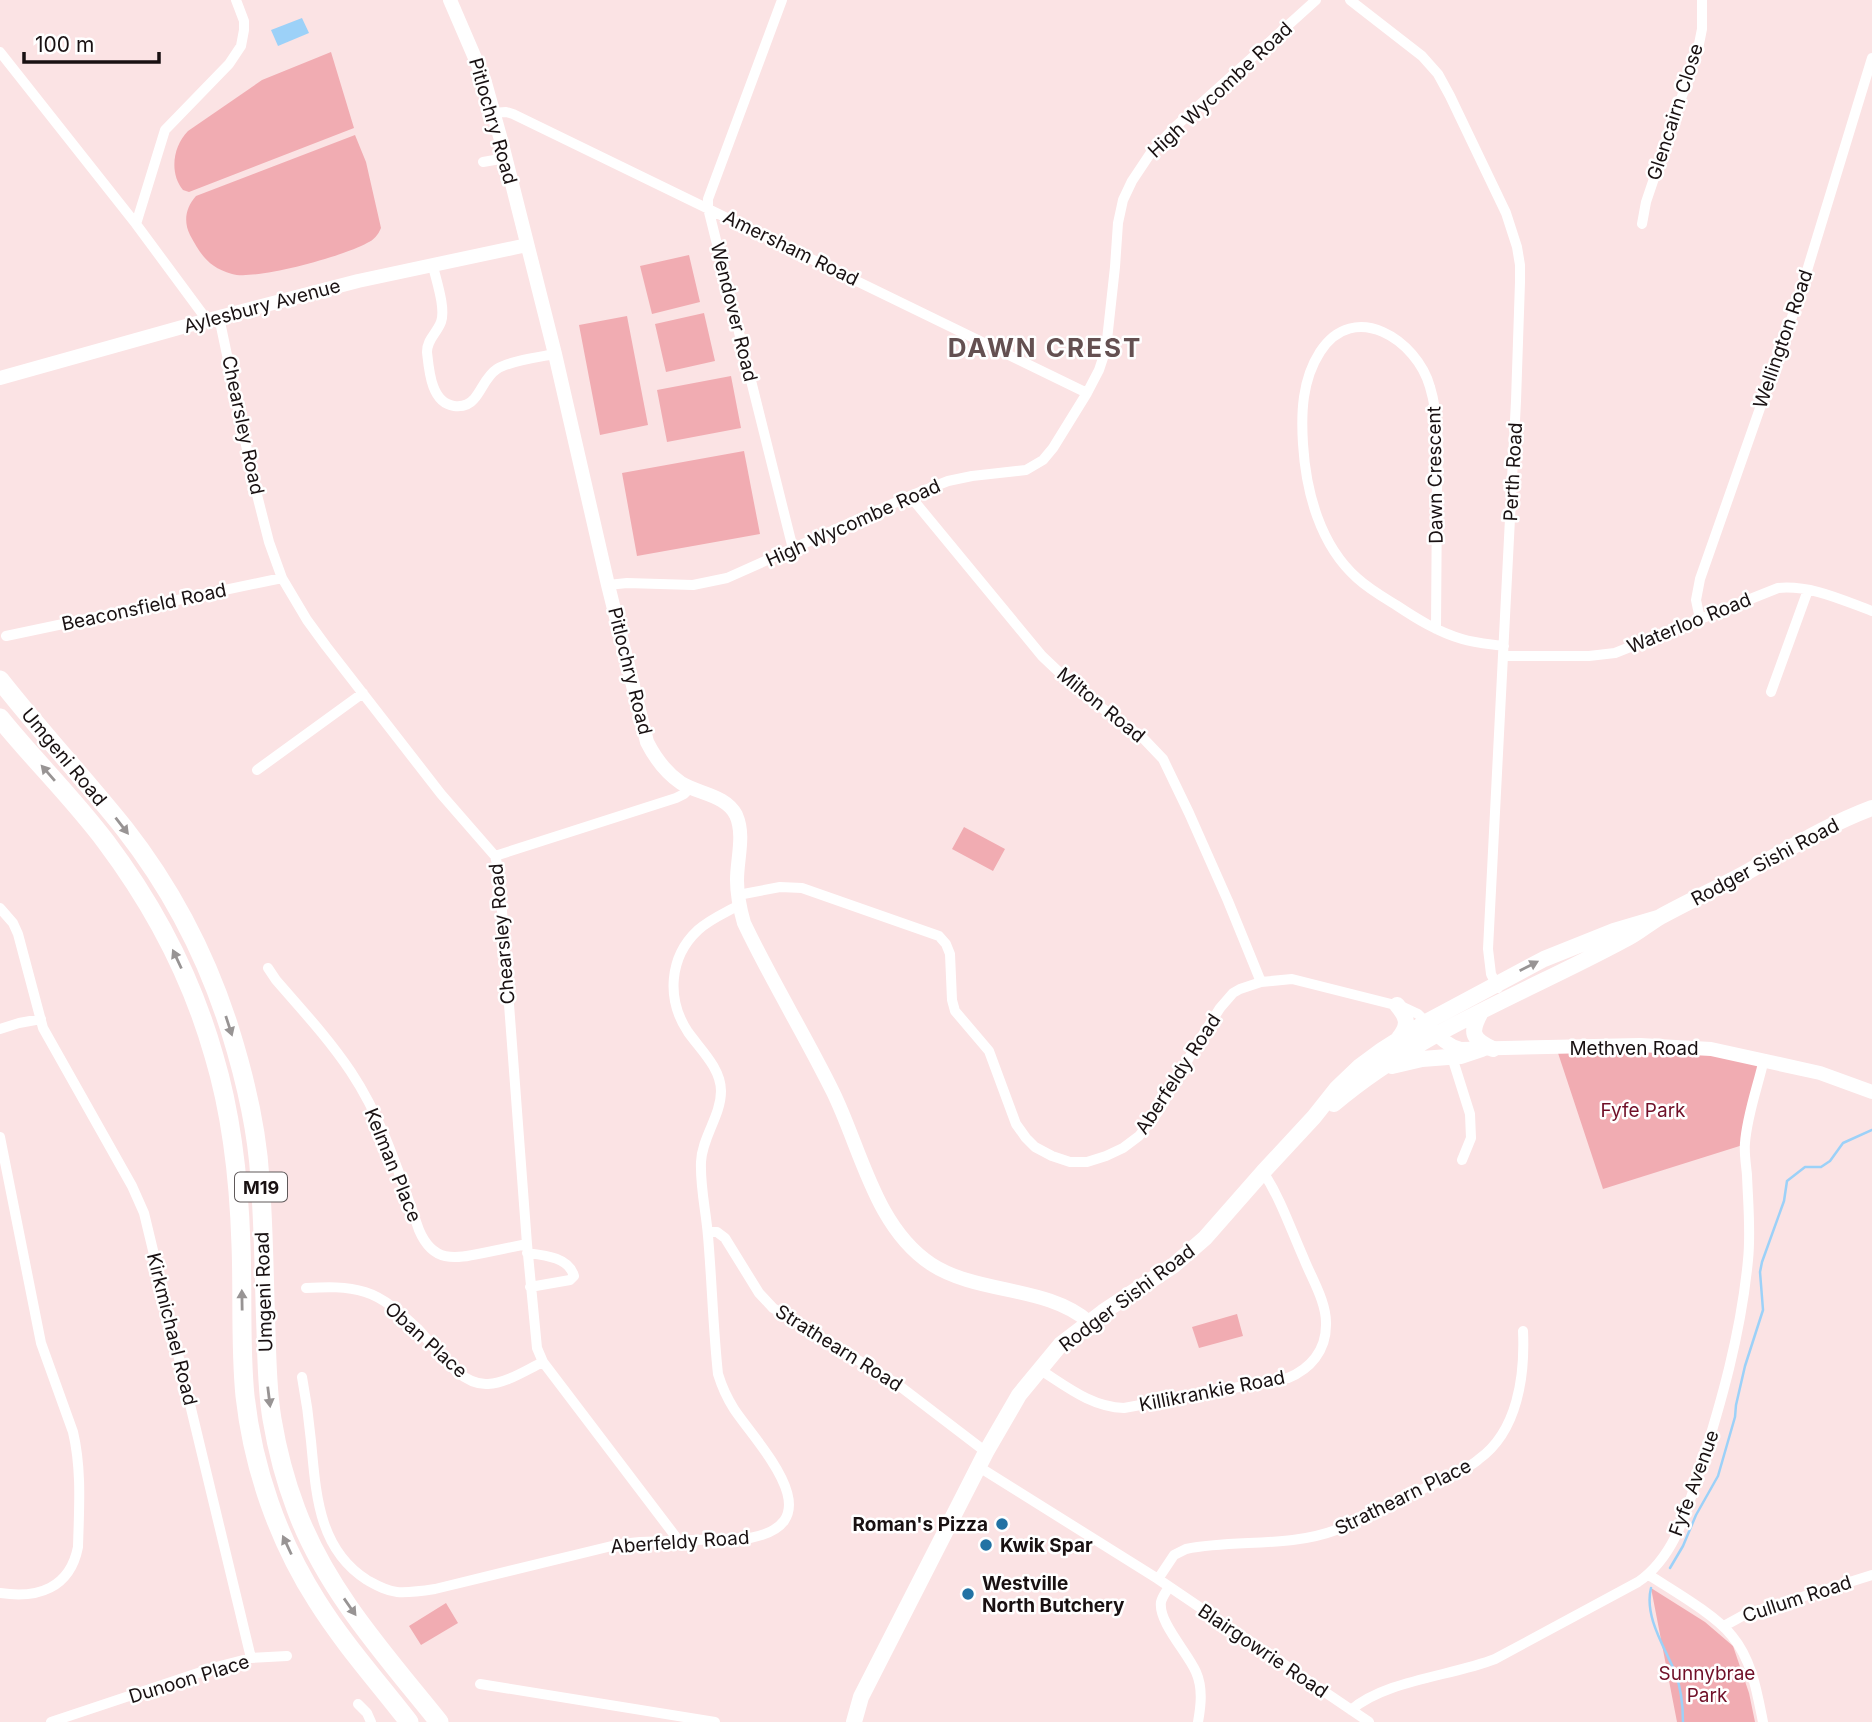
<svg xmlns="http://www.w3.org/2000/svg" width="1872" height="1722" font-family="Inter,sans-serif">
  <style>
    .green { fill: #f1acb2 }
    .water { fill: #9cd1f8 }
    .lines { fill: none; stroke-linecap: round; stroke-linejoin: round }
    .stream { stroke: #9cd1f8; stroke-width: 2.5 }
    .minor { stroke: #fff; stroke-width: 10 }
    .tertiary { stroke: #fff; stroke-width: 14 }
    .secondary { stroke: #fff; stroke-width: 16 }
    .motorway { stroke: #fff; stroke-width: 19 }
    .oneway { fill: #989494 }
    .poi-dot { fill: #2272a4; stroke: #fff; stroke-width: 2.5 }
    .labels { text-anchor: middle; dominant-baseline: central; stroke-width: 5; stroke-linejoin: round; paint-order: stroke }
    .shield { fill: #fff; stroke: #5e5859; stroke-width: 2 }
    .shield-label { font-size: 18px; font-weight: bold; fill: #191112 }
    .street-label { font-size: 19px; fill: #191112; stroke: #fff }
    .park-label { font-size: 19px; fill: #701028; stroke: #fff }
    .poi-label { font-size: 19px; font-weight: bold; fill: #191112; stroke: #fff; text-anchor: start }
    .district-label { font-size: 26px; font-weight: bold; letter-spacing: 2px; fill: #645051; stroke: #fff }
  </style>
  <rect width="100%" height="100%" fill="#fbe3e4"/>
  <!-- green -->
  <path class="green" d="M331 52 354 128 189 192 183 190C169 173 173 146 188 131L262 80Z
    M355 135 366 162 381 228C378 235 374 240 367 243 344 256 255 281 232 274 208 267 201 255 190 235 183 221 186 207 196 196Z
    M689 255 700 302 652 314 640 266Z
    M704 313 715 361 666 372 655 324Z
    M627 316 648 425 600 435 579 325Z
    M731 376 741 428 667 442 657 390Z
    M744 451 760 534 637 556 622 473Z
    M964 827 1005 849 993 871 952 849Z
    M1661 1046 1765 1060 1746 1144 1603 1189 1556 1047Z
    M1237 1314 1243 1336 1199 1348 1192 1327Z
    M1651 1588 1705 1622 1733 1646 1749 1693 1755 1722H1677Z
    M446 1603 458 1623 421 1645 409 1626Z"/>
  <!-- water -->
  <path class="water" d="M302 18 309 33 278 46 271 30Z"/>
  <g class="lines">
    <!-- stream -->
    <path class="stream" d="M1670 1568 1683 1546 1696 1515 1718 1476 1735 1417 1736 1405 1745 1366 1763 1310 1760 1272 1762 1262 1784 1201 1787 1181 1805 1167H1821L1830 1161 1843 1143 1872 1130
      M1651 1588C1644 1616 1664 1646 1675 1672 1681 1688 1683 1705 1683 1722"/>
    <!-- minor -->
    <path class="minor" d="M782 0 708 199V208L793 549
      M1350 0 1422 56 1438 74 1450 96 1506 213 1517 247 1520 265V282L1516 401 1488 949 1491 974 1498 988
      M0 52 136 224 207 320
      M493 113 506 112 513 114 1087 393
      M483 162 506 158
      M136 224 165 130 229 64 241 46 244 30V21L236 0
      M1642 224 1646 202 1698 49 1702 29V0
      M433 266C436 280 446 308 441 322 437 333 427 339 427 352 429 370 431 403 454 406 462 407 469 405 474 399 482 390 486 376 497 369 509 361 540 357 555 354
      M219 317 254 483 269 542 282 578 307 620 326 646 441 794 495 856 499 871 527 1244 537 1348 543 1362 679 1541
      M910 496 1042 656 1080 692 1142 737 1163 759 1189 813 1228 901 1261 982
      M608 585 627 583 693 585 727 578 910 496 948 481 972 476 1026 470 1043 460 1053 448 1087 393 1099 370 1106 349 1115 267 1118 223 1123 200 1132 181 1152 151 1175 127 1316 0
      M1700 619 1696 600 1700 579 1798 300 1872 58
      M1436 629C1436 583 1437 537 1437 492 1438 457 1440 420 1430 387 1417 340 1354 299 1320 352 1302 380 1301 413 1303 444 1306 492 1320 545 1357 578 1369 589 1383 597 1396 605 1417 619 1438 632 1462 639 1475 643 1490 644 1504 646
      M6 636 282 578
      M1503 656H1589L1615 653 1778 588C1811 585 1842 600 1872 611
      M1771 692 1808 590
      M257 770 363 693
      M495 856 676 798 684 794 690 788
      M738 895 780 887 802 888 939 936 946 944 950 954 952 1000 955 1011 989 1051 1016 1124 1026 1138 1035 1147 1052 1156 1070 1162H1087L1106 1156 1123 1148 1139 1136 1158 1112 1197 1044 1220 1008 1233 993 1240 989 1261 982 1292 979 1403 1007 1418 1014 1426 1022
      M0 908 13 923 18 934 43 1028 132 1186 144 1213 251 1658
      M268 968 276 980C302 1010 329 1039 351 1072 383 1120 400 1176 419 1230 433 1263 454 1259 483 1253 498 1250 512 1247 527 1244
      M0 1029 19 1023 41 1019
      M1452 1057 1470 1114 1471 1138 1462 1160
      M0 1137 41 1343 73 1432C82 1470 79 1509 78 1547 70 1588 38 1599 0 1593
      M708 1232H717L725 1238 759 1293 773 1308 897 1384 986 1452
      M527 1253C543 1255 569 1257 574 1276L570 1280 530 1287
      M306 1288C326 1287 346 1286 365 1292 385 1298 403 1315 418 1329 436 1348 459 1386 488 1384 507 1383 526 1370 543 1362
      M1039 1369C1066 1386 1091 1407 1124 1408L1288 1378C1310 1369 1326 1351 1326 1325 1327 1303 1312 1279 1304 1259 1291 1230 1281 1199 1263 1172
      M302 1377C306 1398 309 1419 311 1441 316 1493 318 1549 367 1580 376 1585 386 1591 397 1592 409 1593 422 1591 435 1589L620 1544 640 1542 750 1538C835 1522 758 1445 734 1409 727 1398 722 1387 718 1374 713 1328 712 1282 708 1236 706 1211 700 1187 701 1162 702 1137 721 1116 721 1091 721 1068 700 1049 688 1032 666 999 669 957 698 930 710 919 725 913 739 905
      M979 1467 1158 1579 1369 1722
      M1649 1575C1672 1590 1716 1615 1732 1636 1752 1660 1757 1692 1763 1722
      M1158 1579 1174 1555 1186 1549C1235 1539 1288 1548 1336 1530L1461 1471C1467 1467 1474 1464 1479 1459 1518 1431 1525 1375 1523 1331
      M1169 1587C1166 1592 1162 1597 1161 1602 1158 1622 1188 1653 1196 1672 1203 1688 1201 1705 1198 1722
      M1724 1626 1744 1615 1872 1575
      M480 1684 715 1722
      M358 1704 367 1713 371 1722
      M1351 1710C1386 1680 1452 1676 1495 1659L1638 1582C1674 1557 1686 1513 1699 1473 1721 1403 1741 1334 1748 1260 1751 1232 1748 1203 1747 1175 1746 1164 1744 1153 1745 1143 1747 1115 1758 1086 1764 1059
      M51 1722 216 1667 251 1658 287 1656"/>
    <!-- tertiary -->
    <path class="tertiary" d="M450 0 484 79 501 140 555 354 608 585 647 742C655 758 665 772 681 783 699 794 726 795 736 815 745 835 737 859 737 880 737 895 740 909 744 923 771 980 805 1035 833 1092 861 1149 875 1227 931 1264 979 1295 1046 1285 1089 1322
      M0 378 193 324 358 281 527 245
      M1431 1028C1440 1038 1448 1046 1461 1049L1640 1045 1711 1049 1820 1073 1872 1092"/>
    <!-- secondary -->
    <path class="secondary" d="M1397 1005C1408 1018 1409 1025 1399 1038
      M1481 1012C1470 1032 1471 1039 1493 1049
      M1392 1066 1422 1059 1461 1056 1482 1049
      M1334 1104C1420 1031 1526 993 1624 940 1637 934 1648 924 1660 917 1689 901 1720 887 1749 871 1790 848 1829 824 1872 808
      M854 1722 861 1697 986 1452 1019 1395 1061 1344 1103 1312 1174 1265 1205 1238 1263 1172 1314 1117 1337 1088 1359 1067 1382 1050 1426 1022 1544 959 1614 931 1658 918"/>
    <!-- motorway -->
    <path class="motorway" d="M0 680C40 731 84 778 124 828 171 888 207 957 230 1030 245 1078 257 1128 260 1179 264 1229 264 1280 266 1331 267 1360 267 1390 272 1419 277 1449 285 1480 296 1509 326 1590 386 1656 439 1722
      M0 718C34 760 73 798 106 842 154 906 192 978 214 1056 232 1116 239 1182 241 1245 243 1295 240 1346 245 1396 253 1468 278 1540 317 1601 344 1644 378 1682 409 1722"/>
  </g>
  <!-- one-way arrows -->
  <defs><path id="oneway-solid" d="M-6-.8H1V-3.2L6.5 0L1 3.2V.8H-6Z" transform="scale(1.75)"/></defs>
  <g class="oneway">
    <use href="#oneway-solid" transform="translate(48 773) rotate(-131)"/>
    <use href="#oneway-solid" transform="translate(122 826) rotate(52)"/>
    <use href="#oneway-solid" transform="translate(177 959) rotate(-115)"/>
    <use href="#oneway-solid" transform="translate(1529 966) rotate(-27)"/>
    <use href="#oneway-solid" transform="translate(229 1026) rotate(72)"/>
    <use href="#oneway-solid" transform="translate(242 1300) rotate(-91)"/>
    <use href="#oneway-solid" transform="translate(269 1397) rotate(83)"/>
    <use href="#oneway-solid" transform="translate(287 1545) rotate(-115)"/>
    <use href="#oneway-solid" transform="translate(350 1607) rotate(55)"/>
  </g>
  <!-- markers -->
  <g class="poi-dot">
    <circle cx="1002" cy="1524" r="7"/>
    <circle cx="986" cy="1545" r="7"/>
    <circle cx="968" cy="1594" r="7"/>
  </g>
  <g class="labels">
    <!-- shield labels -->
    <rect class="shield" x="235" y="1172.5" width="52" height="29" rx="5"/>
    <g class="shield-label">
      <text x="261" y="1187">M19</text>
    </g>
    <!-- street labels -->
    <g class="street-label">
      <text transform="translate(1220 90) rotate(-43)">High Wycombe Road</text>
      <text transform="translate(1675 112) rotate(-72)">Glencairn Close</text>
      <text transform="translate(493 121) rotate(74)">Pitlochry Road</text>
      <text transform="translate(791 248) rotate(26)">Amersham Road</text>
      <text transform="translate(262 306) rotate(-15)">Aylesbury Avenue</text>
      <text transform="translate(734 312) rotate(76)">Wendover Road</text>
      <text transform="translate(1783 339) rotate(-71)">Wellington Road</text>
      <text transform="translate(243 425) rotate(78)">Chearsley Road</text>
      <text transform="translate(1513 472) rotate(-87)">Perth Road</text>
      <text transform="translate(1435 475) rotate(-91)">Dawn Crescent</text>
      <text transform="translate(853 523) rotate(-24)">High Wycombe Road</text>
      <text transform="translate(144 607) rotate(-12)">Beaconsfield Road</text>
      <text transform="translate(1689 623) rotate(-22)">Waterloo Road</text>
      <text transform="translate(630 671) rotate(76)">Pitlochry Road</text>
      <text transform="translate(1101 705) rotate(39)">Milton Road</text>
      <text transform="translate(64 757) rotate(50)">Umgeni Road</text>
      <text transform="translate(1765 862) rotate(-28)">Rodger Sishi Road</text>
      <text transform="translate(502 934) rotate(-95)">Chearsley Road</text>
      <text x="1634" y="1048">Methven Road</text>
      <text transform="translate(1178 1074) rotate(-57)">Aberfeldy Road</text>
      <text transform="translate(393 1165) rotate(68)">Kelman Place</text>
      <text transform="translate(264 1292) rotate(-92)">Umgeni Road</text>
      <text transform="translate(1127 1298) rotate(-37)">Rodger Sishi Road</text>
      <text transform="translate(172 1329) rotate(76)">Kirkmichael Road</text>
      <text transform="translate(426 1340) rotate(42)">Oban Place</text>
      <text transform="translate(839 1348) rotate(32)">Strathearn Road</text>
      <text transform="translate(1212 1391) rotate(-11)">Killikrankie Road</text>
      <text transform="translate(1694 1483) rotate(-70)">Fyfe Avenue</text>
      <text transform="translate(1403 1497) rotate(-26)">Strathearn Place</text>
      <text transform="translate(680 1542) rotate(-4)">Aberfeldy Road</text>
      <text transform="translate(1797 1599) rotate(-18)">Cullum Road</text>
      <text transform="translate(1263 1651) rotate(34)">Blairgowrie Road</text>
      <text transform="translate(189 1679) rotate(-17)">Dunoon Place</text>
    </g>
    <!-- park labels -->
    <g class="park-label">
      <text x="1643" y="1110">Fyfe Park</text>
      <text x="1707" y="1673">Sunnybrae<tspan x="1707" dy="22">Park</tspan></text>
    </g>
    <!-- poi labels -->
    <g class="poi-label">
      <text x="988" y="1524" text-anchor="end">Roman's Pizza</text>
      <text x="1000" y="1545">Kwik Spar</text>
      <text x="982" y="1583">Westville<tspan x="982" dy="22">North Butchery</tspan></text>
    </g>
    <!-- district labels -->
    <g class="district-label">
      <text x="1045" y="347">DAWN CREST</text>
    </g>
  </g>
  <!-- scale -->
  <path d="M24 52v10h135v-10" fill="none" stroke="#191112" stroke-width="3.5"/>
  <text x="35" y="52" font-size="21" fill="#191112" stroke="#ffffff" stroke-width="5" paint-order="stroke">100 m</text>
</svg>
